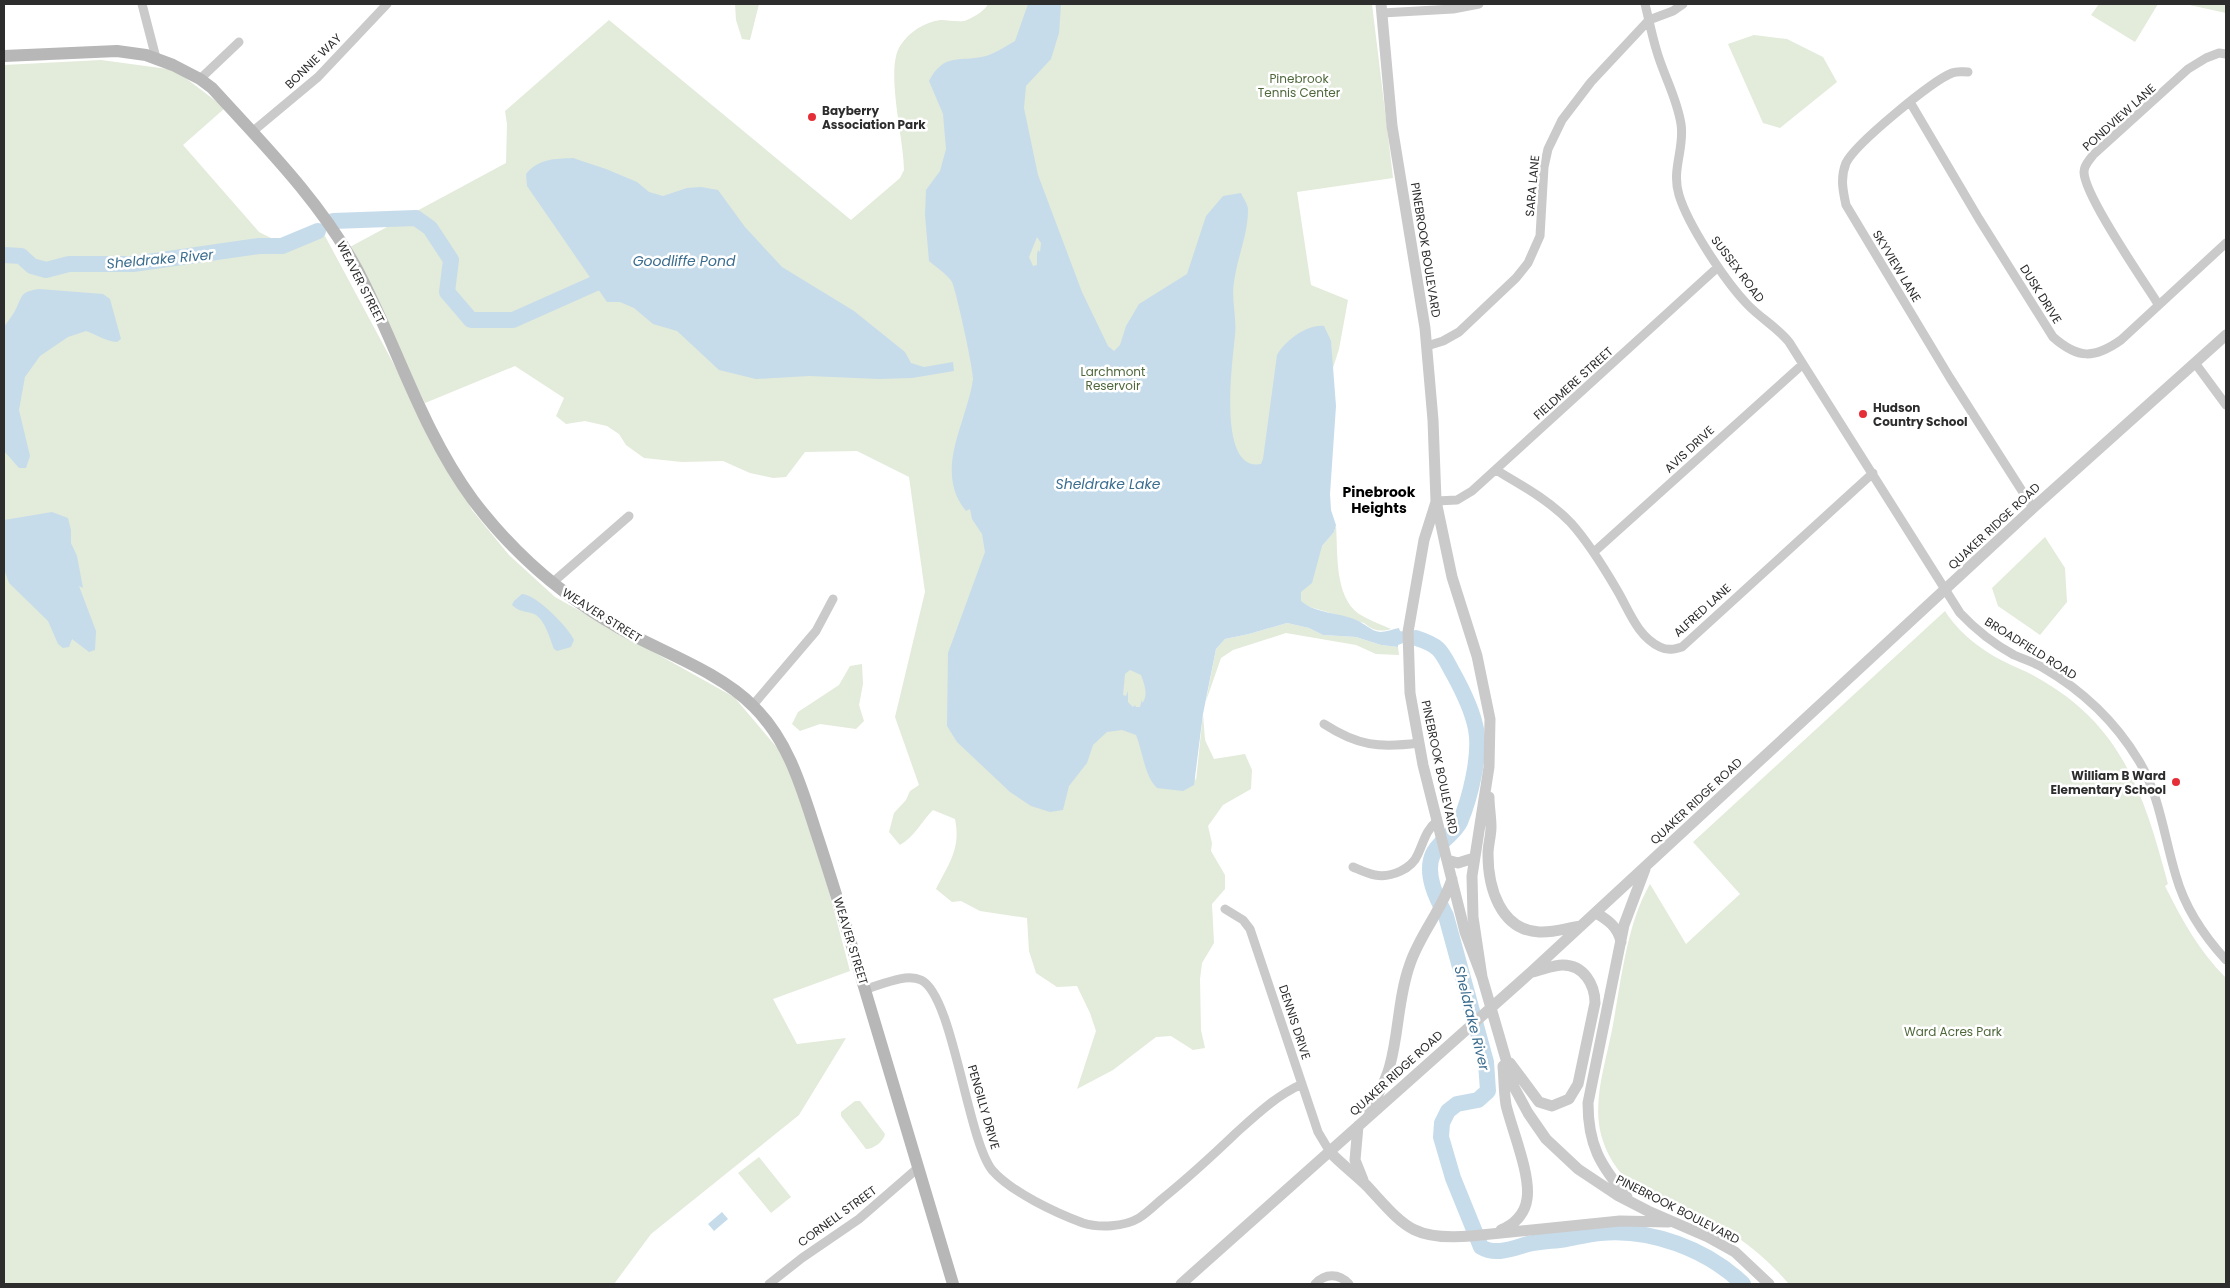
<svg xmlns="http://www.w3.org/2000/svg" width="2230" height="1288" font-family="Poppins,sans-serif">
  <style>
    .green { fill: #e3ebda }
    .water { fill: #c6dceb; fill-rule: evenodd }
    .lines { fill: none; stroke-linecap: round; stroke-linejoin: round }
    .river { stroke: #c6dceb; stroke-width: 16 }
    .minor { stroke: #cacaca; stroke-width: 9 }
    .tertiary { stroke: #cacaca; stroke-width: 11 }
    .secondary { stroke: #b7b7b7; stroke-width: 12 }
    .poi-dot { fill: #e52e37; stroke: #fff; stroke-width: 2 }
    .labels { text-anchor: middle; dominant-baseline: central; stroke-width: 5; stroke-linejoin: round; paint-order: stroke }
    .street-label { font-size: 12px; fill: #2d2d2d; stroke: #fff }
    .park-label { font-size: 12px; fill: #4f683b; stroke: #fff }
    .poi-label { font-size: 12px; font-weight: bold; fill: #2d2d2d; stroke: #fff; text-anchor: start }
    .water-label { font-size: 14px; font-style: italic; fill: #3b6d8f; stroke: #fff }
    .neighbourhood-label { font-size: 14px; font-weight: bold; fill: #000; stroke: #fff }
  </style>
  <rect width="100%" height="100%" fill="#fff"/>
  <!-- green -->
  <path class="green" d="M735 4H759L750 40 742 39 736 20Z
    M988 4H1372L1392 169 1393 178 1297 192 1311 285 1348 300 1339 349 1333 368 1321 547 1334 532 1336 525C1338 553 1334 596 1359 614 1369 620 1380 624 1391 629 1380 632 1373 631 1364 623L1307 606 1223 628 1173 701 1196 781 1203 714 1205 740 1214 759 1245 754 1252 770 1251 789 1223 805 1208 826 1212 843 1211 851 1225 875V889L1212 904 1214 943 1202 963 1200 979 1201 1030 1205 1048 1193 1050 1171 1036 1156 1037 1113 1070 1077 1089 1096 1031 1090 1013 1077 986 1057 987 1036 973 1029 951 1027 918 980 911 961 901 952 902 936 889C949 863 961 849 955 819L933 810C921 822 915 836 900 845L889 832 894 813 906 800 910 791 919 785 895 717 925 592 909 477 857 451 805 452 786 477 773 478 750 473 723 461 682 462 644 458 626 445 619 434 607 426 585 421 566 424 556 416 564 398 515 366 425 403 348 248 506 163 507 124 505 111 609 20 851 220 900 178 904 170C904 139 885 70 900 46 909 32 924 22 941 20 948 20 956 22 964 21 971 19 985 11 988 4Z
    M2099 4H2158L2135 42 2091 15Z
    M2185 4H2226V13Z
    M1754 35 1787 39 1823 57 1837 82 1780 128 1763 123 1728 44Z
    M101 60 175 70 225 108 183 145 259 232 277 241 318 223 472 510 509 555 555 597 734 697 785 757 819 854 850 971 773 999 797 1044 846 1038 799 1115 651 1234 614 1284H4V65Z
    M2045 537 2065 568 2067 602 2040 635 1998 606 1992 588Z
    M1945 611C1958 632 1982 651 2005 662 2015 667 2026 671 2036 677 2123 725 2144 795 2168 884L2165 886C2182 920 2199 951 2226 978V1284H1789C1763 1254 1732 1230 1696 1214 1674 1204 1651 1199 1631 1183 1614 1169 1602 1146 1599 1124 1595 1094 1606 1060 1612 1030 1621 984 1626 925 1650 884L1686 944 1740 894 1693 842Z
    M1287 623 1309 628 1323 635 1356 637 1381 645 1398 647 1399 655 1376 654 1356 645 1286 633 1233 650 1221 658 1206 701 1216 649 1225 639 1249 634Z
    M862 664 863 684 859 705 864 721 856 729 820 724 800 731 792 724 798 712 839 685 850 666Z
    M855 1101H860L885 1134C884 1141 874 1149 866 1149L841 1116V1112Z
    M759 1157 791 1197 771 1213 738 1173Z"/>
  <!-- water -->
  <path class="water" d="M1028 4H1061L1059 33 1051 59 1026 86 1024 108 1038 175 1082 292 1108 346 1114 351 1120 345 1126 326 1139 304 1187 274 1206 216 1223 196 1241 193C1243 198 1248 204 1248 210 1248 235 1237 258 1234 282 1231 299 1237 318 1235 335 1233 359 1216 472 1261 464L1263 459 1277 355C1285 341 1307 324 1324 326L1331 341 1336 406 1330 494 1331 510 1336 525 1334 532 1322 546 1312 583 1301 592V601C1316 614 1339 612 1356 620 1364 623 1371 631 1380 632 1386 632 1393 629 1399 628L1400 631 1414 634 1416 638 1398 645V647L1381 645 1356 637 1323 635 1309 628 1287 623 1249 634 1225 639 1216 649 1203 714 1194 785 1183 791 1157 788C1144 775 1143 752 1136 735L1122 730 1107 732 1093 745 1087 763 1069 786 1063 810 1050 812 1031 806 1010 792 957 742 947 726 948 653 985 552 982 534 972 519 970 509 966 511C933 471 967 423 973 379 974 371 956 290 952 282 947 274 936 267 929 261L925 215 926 190 940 171 946 149 943 114 929 81C945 51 960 63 986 56 996 53 1006 46 1015 41ZM1037 237 1041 243 1040 252 1038 250 1037 254V265L1033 266 1029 257ZM1130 670 1141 675C1144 683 1149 696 1142 703V699L1140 707H1136L1135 705 1133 707 1128 702V691L1126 696 1123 695 1125 674Z
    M573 158 606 169 637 182 649 192 663 196 687 188 701 187 718 190 745 227 782 267 854 311 905 352 911 363 924 367 953 362 954 371 912 378 879 379 809 376 756 379 719 370 677 331 653 324 634 308 620 302H607L527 186 526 174C539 158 555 159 573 158Z
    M39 289 103 294 110 299 121 339 117 342C106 341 97 335 86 331L68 337 40 356 25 377 19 410 30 456 26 468H19L4 451V327C8 321 13 315 16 309 23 294 21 292 39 289Z
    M52 512 68 518 71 530V543L77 556 83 588 79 586 96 631 95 650 89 652 72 639 69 647 63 648 58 644 48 621 9 583 4 569V520Z
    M522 594C536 594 569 628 574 640L571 647 557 651 554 649C550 639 545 619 534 614 526 611 519 612 512 605L514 601Z
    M722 1212 728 1219 714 1231 708 1224Z"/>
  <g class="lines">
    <!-- river -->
    <path class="river" d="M333 221 416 218 430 228 451 260 447 292 471 320H513L596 283
      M4 255 21 256 32 266 46 270 69 264H133L259 246H282L318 231
      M1416 638C1441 646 1441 651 1453 673 1463 691 1472 709 1476 729 1481 755 1470 798 1460 822 1454 835 1438 842 1433 854 1424 874 1437 899 1446 916L1486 1062 1488 1091 1478 1100 1457 1104 1448 1111 1442 1123 1441 1137 1453 1178 1481 1247C1496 1256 1513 1248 1528 1244 1541 1241 1554 1241 1566 1239 1577 1237 1589 1234 1600 1233 1650 1228 1707 1249 1743 1284"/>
    <!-- minor -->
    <path class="minor" d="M142 4 156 58
      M1645 4C1649 20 1652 36 1657 52 1664 76 1677 98 1681 124 1685 148 1671 170 1679 195 1688 225 1725 281 1747 304 1760 318 1777 327 1789 342L1960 613C1976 630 1994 644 2014 655 2023 659 2033 662 2042 667 2082 690 2115 721 2139 761 2160 796 2164 837 2176 876 2185 908 2204 936 2226 960
      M1382 13 1453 9 1479 4
      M1968 72C1962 72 1957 71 1952 73 1932 81 1855 144 1846 163 1840 178 1843 191 1846 205L1950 378 2033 508
      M200 79 239 42
      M1910 102 1979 219 2053 337C2078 359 2094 359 2121 340L2226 243
      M252 132 318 77 387 4
      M2158 304C2143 280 2084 195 2084 172 2084 165 2089 161 2093 155L2188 69 2206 58 2219 53 2226 54
      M1427 346 1443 341 1459 332 1516 278 1528 263 1540 236 1544 167 1548 149 1562 120 1591 82 1649 20 1673 11 1683 4
      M2195 363 2226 405
      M1496 470C1523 486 1549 500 1571 523 1589 543 1603 566 1617 590 1629 610 1637 636 1660 647 1668 651 1675 649 1682 647L1873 473
      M1436 501 1457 500 1472 491 1718 267
      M1594 552 1803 364
      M552 583 629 516
      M753 705 816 631 833 599
      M1324 724C1358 746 1379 748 1419 743
      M1353 867C1360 870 1368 874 1375 875 1391 878 1412 869 1418 854 1424 841 1426 830 1437 821
      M1225 909 1243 920 1250 929 1318 1132 1330 1152
      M866 989C881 985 905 973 921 980 953 995 967 1138 992 1170 1011 1192 1056 1213 1083 1223 1099 1228 1124 1227 1139 1218 1147 1213 1155 1205 1162 1199 1188 1178 1212 1156 1236 1133 1257 1114 1276 1096 1302 1084
      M769 1284 802 1258 859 1219 919 1167
      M1315 1284C1325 1273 1339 1273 1349 1284"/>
    <!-- tertiary -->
    <path class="tertiary" d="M1381 4 1392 126 1425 328 1433 420 1436 501 1452 577 1477 656 1490 719 1489 767 1472 876 1473 917 1482 977
      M1436 502 1424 540 1408 632 1410 693 1423 765 1465 932 1482 977 1514 1087 1528 1113 1546 1139 1578 1169 1617 1195 1648 1211 1708 1237 1735 1252 1769 1284
      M1489 797C1489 807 1491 817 1491 827 1491 836 1488 845 1488 854 1488 887 1500 930 1539 932 1553 933 1567 928 1581 926
      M1447 860 1458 863 1474 858
      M1596 913C1608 920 1618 927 1621 942
      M1510 1063 1539 1102 1552 1106 1569 1099 1578 1084 1595 1003C1595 985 1584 965 1563 965 1553 965 1542 970 1532 972
      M1368 1113C1376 1098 1386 1082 1390 1065 1399 1032 1398 997 1410 964 1420 934 1442 910 1452 879
      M1358 1126 1355 1160 1363 1180
      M1330 1152C1341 1164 1355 1174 1367 1186 1404 1226 1412 1241 1471 1236L1620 1221 1668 1222
      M1627 1197C1600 1165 1588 1145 1588 1103L1624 925 1645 869
      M1501 1230C1514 1225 1525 1214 1527 1199 1531 1175 1512 1130 1506 1105 1504 1092 1504 1079 1503 1066
      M1181 1284 1530 973 2033 508 2226 335"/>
    <!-- secondary -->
    <path class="secondary" d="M4 56 117 51 146 55 173 65 200 79 212 88C265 146 321 202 358 271 397 346 422 431 473 500 513 553 562 596 621 629 662 652 720 672 753 706 789 741 802 789 817 835 828 868 838 901 848 933 884 1050 919 1167 953 1284"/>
  </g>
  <!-- markers -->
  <g class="poi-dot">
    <circle cx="812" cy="117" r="5"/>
    <circle cx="1863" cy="414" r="5"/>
    <circle cx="2176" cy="782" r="5"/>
  </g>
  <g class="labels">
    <!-- street labels -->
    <g class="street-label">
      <text transform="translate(313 61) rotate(-44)">BONNIE WAY</text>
      <text transform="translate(2119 117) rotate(-42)">PONDVIEW LANE</text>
      <text transform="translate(1532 186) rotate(-85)">SARA LANE</text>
      <text transform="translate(1426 250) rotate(81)">PINEBROOK BOULEVARD</text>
      <text transform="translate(1897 266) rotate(59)">SKYVIEW LANE</text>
      <text transform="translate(1738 269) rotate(53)">SUSSEX ROAD</text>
      <text transform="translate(361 282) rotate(63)">WEAVER STREET</text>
      <text transform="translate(2041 294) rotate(58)">DUSK DRIVE</text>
      <text transform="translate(1573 383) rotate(-42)">FIELDMERE STREET</text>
      <text transform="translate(1689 449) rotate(-43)">AVIS DRIVE</text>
      <text transform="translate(1994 526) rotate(-43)">QUAKER RIDGE ROAD</text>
      <text transform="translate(1702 610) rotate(-42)">ALFRED LANE</text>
      <text transform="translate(602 615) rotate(32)">WEAVER STREET</text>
      <text transform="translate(2031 648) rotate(32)">BROADFIELD ROAD</text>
      <text transform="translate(1440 767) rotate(78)">PINEBROOK BOULEVARD</text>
      <text transform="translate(1696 801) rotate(-43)">QUAKER RIDGE ROAD</text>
      <text transform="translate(851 941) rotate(73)">WEAVER STREET</text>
      <text transform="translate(1295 1022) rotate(72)">DENNIS DRIVE</text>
      <text transform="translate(1396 1073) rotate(-42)">QUAKER RIDGE ROAD</text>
      <text transform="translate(984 1107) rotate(74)">PENGILLY DRIVE</text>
      <text transform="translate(1678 1209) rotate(27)">PINEBROOK BOULEVARD</text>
      <text transform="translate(837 1216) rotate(-36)">CORNELL STREET</text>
    </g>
    <!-- park labels -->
    <g class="park-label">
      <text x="1299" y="78">Pinebrook<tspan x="1299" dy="14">Tennis Center</tspan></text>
      <text x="1113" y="371">Larchmont<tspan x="1113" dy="14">Reservoir</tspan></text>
      <text x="1953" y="1031">Ward Acres Park</text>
    </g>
    <!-- poi labels -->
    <g class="poi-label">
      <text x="822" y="110">Bayberry<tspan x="822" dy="14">Association Park</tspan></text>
      <text x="1873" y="407">Hudson<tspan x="1873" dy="14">Country School</tspan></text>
      <text x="2166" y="775" text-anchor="end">William B Ward<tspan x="2166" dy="14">Elementary School</tspan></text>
    </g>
    <!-- water labels -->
    <g class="water-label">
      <text transform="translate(160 259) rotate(-5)">Sheldrake River</text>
      <text x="684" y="261">Goodliffe Pond</text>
      <text x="1108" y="484">Sheldrake Lake</text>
      <text transform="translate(1472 1018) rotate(76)">Sheldrake River</text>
    </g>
    <!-- neighbourhood labels -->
    <g class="neighbourhood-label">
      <text x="1379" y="492">Pinebrook<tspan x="1379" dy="16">Heights</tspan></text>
    </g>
  </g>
  <!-- border -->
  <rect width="2230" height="1288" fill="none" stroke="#2d2d2d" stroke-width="10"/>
</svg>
